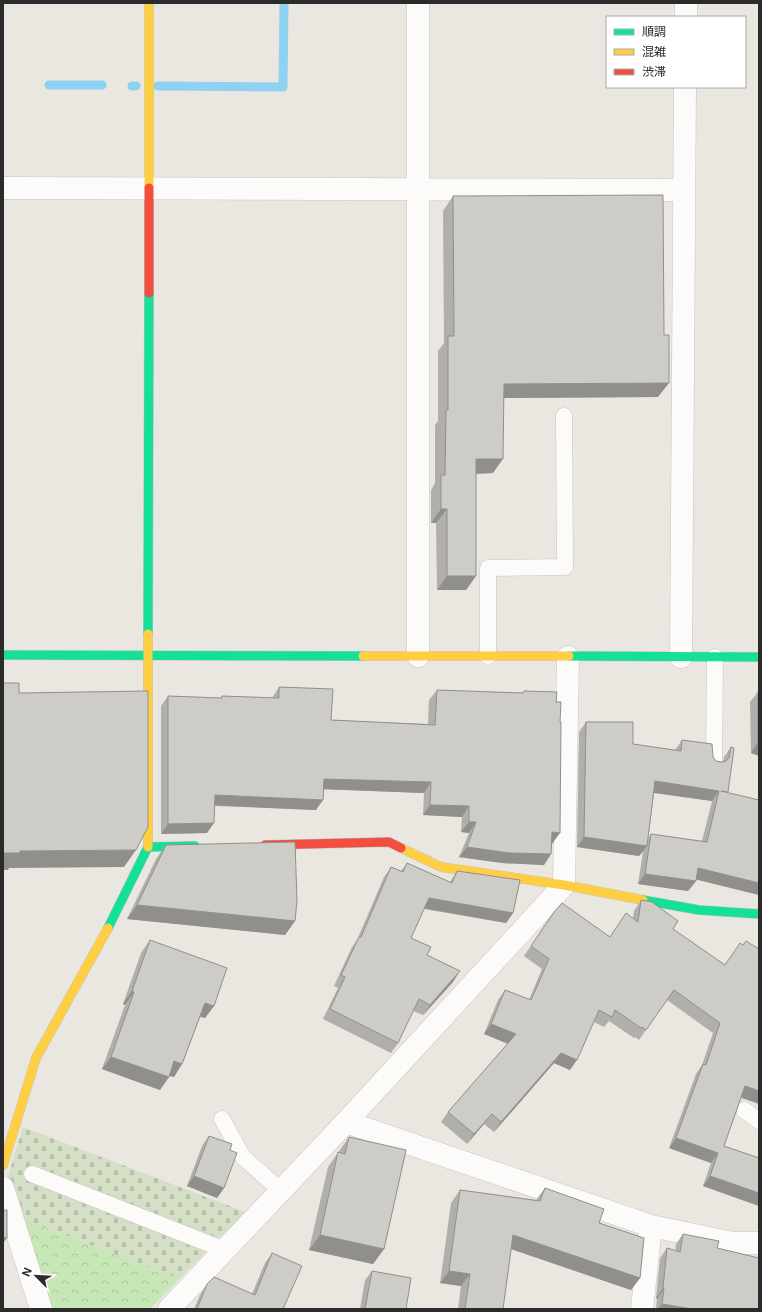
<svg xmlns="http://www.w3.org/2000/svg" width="762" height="1312" font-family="Inter,'Noto Sans JP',sans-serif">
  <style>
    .cemetery { fill: url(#cemetery-stones) }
    .park { fill: url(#park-crowns) }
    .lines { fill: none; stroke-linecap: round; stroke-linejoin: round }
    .stream { stroke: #8ed2f1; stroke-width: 9 }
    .lane-casing { stroke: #c7c5c6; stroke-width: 17 }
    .street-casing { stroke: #c7c5c6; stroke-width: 23 }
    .fast-casing { stroke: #c7c5c6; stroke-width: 10 }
    .slow-casing { stroke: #c7c5c6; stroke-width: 10 }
    .jam-casing { stroke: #c7c5c6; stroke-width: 10 }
    .lane { stroke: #fcfbfa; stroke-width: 16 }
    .street { stroke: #fcfbfa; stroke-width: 22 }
    .fast { stroke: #16e098; stroke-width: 9 }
    .slow { stroke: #ffcf43; stroke-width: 9 }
    .jam { stroke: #f24e42; stroke-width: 9 }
    .wall { fill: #b1afab; fill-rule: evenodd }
    .shaded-wall { fill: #908f8b }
    .building { fill: #ceccc7; stroke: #908f8b }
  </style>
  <defs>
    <pattern id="cemetery-stones" width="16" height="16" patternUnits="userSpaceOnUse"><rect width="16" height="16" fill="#d4dfc6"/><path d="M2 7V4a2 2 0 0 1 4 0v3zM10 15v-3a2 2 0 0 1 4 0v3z" fill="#b6c0aa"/></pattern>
    <pattern id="park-crowns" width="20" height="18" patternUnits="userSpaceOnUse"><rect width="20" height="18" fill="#c8e7b6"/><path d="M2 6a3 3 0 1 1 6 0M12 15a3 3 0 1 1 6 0" fill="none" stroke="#acc69d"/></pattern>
  </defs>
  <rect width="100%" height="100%" fill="#eae6e0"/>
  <!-- cemetery -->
  <path class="cemetery" d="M23 1127 245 1212 179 1279 21 1218 8 1176Z"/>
  <!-- park -->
  <path class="park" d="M21 1218 179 1279 150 1309H50Z"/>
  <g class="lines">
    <!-- stream -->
    <path class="stream" d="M49 85H102
      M132 86H136
      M158 86 283 87 284 3"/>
    <!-- lane casing -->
    <g class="lane-casing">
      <path id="lane" d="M488 656V568L565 567 564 416
        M714 763 715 657
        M744 1110 759 1121
        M222 1119 243 1157 281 1191
        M32 1174 225 1250"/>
    </g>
    <!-- street casing -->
    <g class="street-casing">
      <path id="street" d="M418 3V656
        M686 17V3
        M3 188 683 190
        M681 657 685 87
        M346 1122 651 1226 733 1243H759
        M3 1188 41 1309
        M169 1309 346 1122 564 885 568 657
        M642 1309 651 1226"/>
    </g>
    <!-- fast casing -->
    <g class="fast-casing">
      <path id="fast" d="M148 634 149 293
        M3 655 363 656
        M569 656 759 657
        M643 900 699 910 759 914
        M108 928 148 847 195 846"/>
    </g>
    <!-- slow casing -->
    <g class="slow-casing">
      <path id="slow" d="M149 188V3
        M363 656H569
        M148 847V634
        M401 848 441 867 564 885 643 900
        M3 1165 36 1058 108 928"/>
    </g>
    <!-- jam casing -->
    <g class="jam-casing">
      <path id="jam" d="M149 293V188
        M265 845 389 842 401 848"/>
    </g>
    <!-- lane -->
    <use href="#lane" class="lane"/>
    <!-- street -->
    <use href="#street" class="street"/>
    <!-- fast -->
    <use href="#fast" class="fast"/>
    <!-- slow -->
    <use href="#slow" class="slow"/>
    <!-- jam -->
    <use href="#jam" class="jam"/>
  </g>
  <!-- wall -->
  <path class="wall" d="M453 196 658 397 504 398 493 473 476 474V576L466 590H437L436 523H431V490L435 483V425L438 421V351L444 343 443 211Z
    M279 687 331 720 428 724 429 700 437 690 522 693 524 691 556 702 552 844 551 854 544 865 502 863 459 857 469 833 461 832 462 817 423 815 424 793 324 789 316 810 215 806 207 833 161 834V706L168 696 221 698 222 696 272 698Z
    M758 692H759V756L751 753 750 702Z
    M586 722 633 744 675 750 682 740 713 757 716 761 721 762H723L724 757 731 747 727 793 759 895 696 879V881L688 891 638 884 643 852 639 856 577 847 579 732ZM654 793 712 801 702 841 651 834 648 839Z
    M166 845 295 921 285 935 127 919 156 859Z
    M407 863 450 882 457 871 513 913 506 923 424 909 411 938 427 955 453 982 423 1015 413 1011 398 1043 391 1053 323 1019 338 988 334 986 352 947 357 940 384 877 391 867 401 871Z
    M641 900 673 929 725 965 743 945 759 949V1104L741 1098 724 1146 759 1158V1206L703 1186 711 1163 669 1148 696 1074 702 1065 713 1033 667 1000 639 1040 635 1037 634 1038 609 1021 604 1027 594 1022 570 1070 554 1063 494 1132 484 1124 467 1144 441 1122 448 1112 508 1044 484 1034 498 1000 505 990 529 1000 542 969 524 956 554 912 610 937 633 918 634 911Z
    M150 940 214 1006 205 1018 200 1017 182 1064 174 1077 169 1076 160 1090 102 1069 125 1005 123 1004 141 953Z
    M209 1136 230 1150 224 1188 217 1198 187 1186 202 1146Z
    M349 1137 384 1249 373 1264 309 1250 328 1167Z
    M545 1188 599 1223 640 1278 631 1290 511 1249 503 1309H458L461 1286 440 1283 451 1203 460 1190 536 1200Z
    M683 1234 717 1248 759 1309H656L657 1299 656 1298 660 1258 667 1248 675 1251 676 1244Z
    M272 1253 283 1309H194L200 1295 207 1284 252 1294 265 1263Z
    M372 1271 406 1309H360L365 1280Z"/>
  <!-- shaded-wall -->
  <path class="shaded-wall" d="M669 383 658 397 494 398 504 384Z
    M476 459H503L493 473 466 474Z
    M441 509H447L436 523H431Z
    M447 576H476L466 590H437Z
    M758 742 759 743V756L751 753Z
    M324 779 431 782 424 793 317 789Z
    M655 781 719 791 712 801 648 792Z
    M215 795 323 800 316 810 208 805Z
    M430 805 469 806 462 817 423 815Z
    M469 822H476L469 833 461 832Z
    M214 823 207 833 161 834 168 824Z
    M552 832 560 833 552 844 545 843Z
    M584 837 647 846 639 856 577 847Z
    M467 847 551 854 544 865 502 863 459 857Z
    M136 850 124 867 9 868 8 870H3V853L20 851Z
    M698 868 759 883V895L690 878Z
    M645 874 696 881 688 891 638 884Z
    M429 898 513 913 506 923 422 908Z
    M137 905 295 921 285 935 127 919Z
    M460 971 453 982 423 1015 430 1005Z
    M132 991 134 992 125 1005 123 1004Z
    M205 1003 214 1006 205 1018 196 1015Z
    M491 1024 516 1034 509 1044 484 1034Z
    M561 1053 577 1060 570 1070 554 1063 494 1132 501 1122Z
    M111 1057 169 1077 160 1090 102 1069Z
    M174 1061 182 1064 174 1077 165 1074Z
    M745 1086 759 1091V1104L738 1096Z
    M492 1114 484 1124 467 1144 474 1134Z
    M676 1138 718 1153 711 1163 669 1148Z
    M194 1176 224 1188 217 1198 187 1186Z
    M710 1176 759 1193V1206L703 1186Z
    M320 1235 384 1249 373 1264 309 1250Z
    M513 1235 640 1278 631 1290 505 1247Z
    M3 1238H7L3 1243Z
    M449 1271 470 1274 461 1286 440 1283Z
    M663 1288 664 1289 657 1299 656 1298Z
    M662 1304 692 1309H658Z"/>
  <!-- building -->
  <path class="building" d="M663 195 664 335H669V383L504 384 503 459H476V576H447V509H441V475H445L446 410H448V336H454L453 196Z
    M3 683H19V693L148 691V827L136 850 20 851V853H3Z
    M279 687 333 689 331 720 435 725 437 690 523 693 524 691 557 692 556 702H561L560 722H561L560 833 552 832 551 854 509 853 467 847 476 822H469V806L430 805 431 782 324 779 323 800 215 795 214 823 168 824V696L222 698V696L279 698Z
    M758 692H759V743L758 742Z
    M586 722H633V744L681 751 682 740 712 744 713 757 716 761 721 762 726 761 729 758 731 747 734 748 728 792 721 791 759 800V883L698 868 696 881 645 874 651 834 707 842 719 791 655 781 647 846 584 837Z
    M295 842 297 901 295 921 137 905 166 845Z
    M407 863 452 883 457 871 520 880 513 913 429 898 411 938 431 947 427 955 460 971 430 1005 419 999 398 1043 330 1009 345 977 341 975 359 937H361L391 867 403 872Z
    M641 900 652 902 678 921 673 929 725 965 740 943 743 945 746 941 759 949V1091L745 1086 724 1146 759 1158V1193L710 1176 718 1153 676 1138 703 1064 706 1065 720 1023 674 990 646 1030 642 1027 641 1028 615 1010 612 1017 599 1010 577 1060 561 1053 501 1122 492 1114 474 1134 448 1112 516 1034 491 1024 505 990 531 1000 549 959 531 946 554 912 562 903 610 937 626 913 638 922Z
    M150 940 227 968 214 1006 205 1003 182 1064 174 1061 169 1077 111 1057 134 992 132 991Z
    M209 1136 232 1144 230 1150 237 1153 224 1188 194 1176Z
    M349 1137 406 1150 384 1249 320 1235 338 1152 345 1154Z
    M545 1188 604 1209 599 1223 644 1238 640 1278 513 1235 503 1309H465L470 1274 449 1271 460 1190 540 1201Z
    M3 1210H7V1238H3Z
    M683 1234 719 1241 717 1248 759 1258V1309H692L662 1304 664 1289 663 1288 667 1248 680 1252Z
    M272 1253 302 1266 283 1309H197L207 1284 214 1277 255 1295Z
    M372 1271 411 1278 406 1309H365Z"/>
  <!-- border -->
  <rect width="762" height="1312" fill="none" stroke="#2b2b2b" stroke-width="8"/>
  <!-- legend -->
  <rect x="606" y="16" width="140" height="72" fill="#ffffff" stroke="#aaaaaa"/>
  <rect x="614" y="29" width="20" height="6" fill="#16e098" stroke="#aaaaaa"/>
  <text x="642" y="36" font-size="12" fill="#2b2b2b">順調</text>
  <rect x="614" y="49" width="20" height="6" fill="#ffcf43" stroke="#aaaaaa"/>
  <text x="642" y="56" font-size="12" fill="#2b2b2b">混雑</text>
  <rect x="614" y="69" width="20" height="6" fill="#f24e42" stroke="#aaaaaa"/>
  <text x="642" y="76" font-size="12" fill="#2b2b2b">渋滞</text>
  <!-- north arrow -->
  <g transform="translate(36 1276) rotate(294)" stroke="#ffffff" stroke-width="3" paint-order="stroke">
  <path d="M0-3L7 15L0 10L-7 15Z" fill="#2b2b2b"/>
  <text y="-6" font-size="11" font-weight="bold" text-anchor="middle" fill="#2b2b2b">N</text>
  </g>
</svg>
